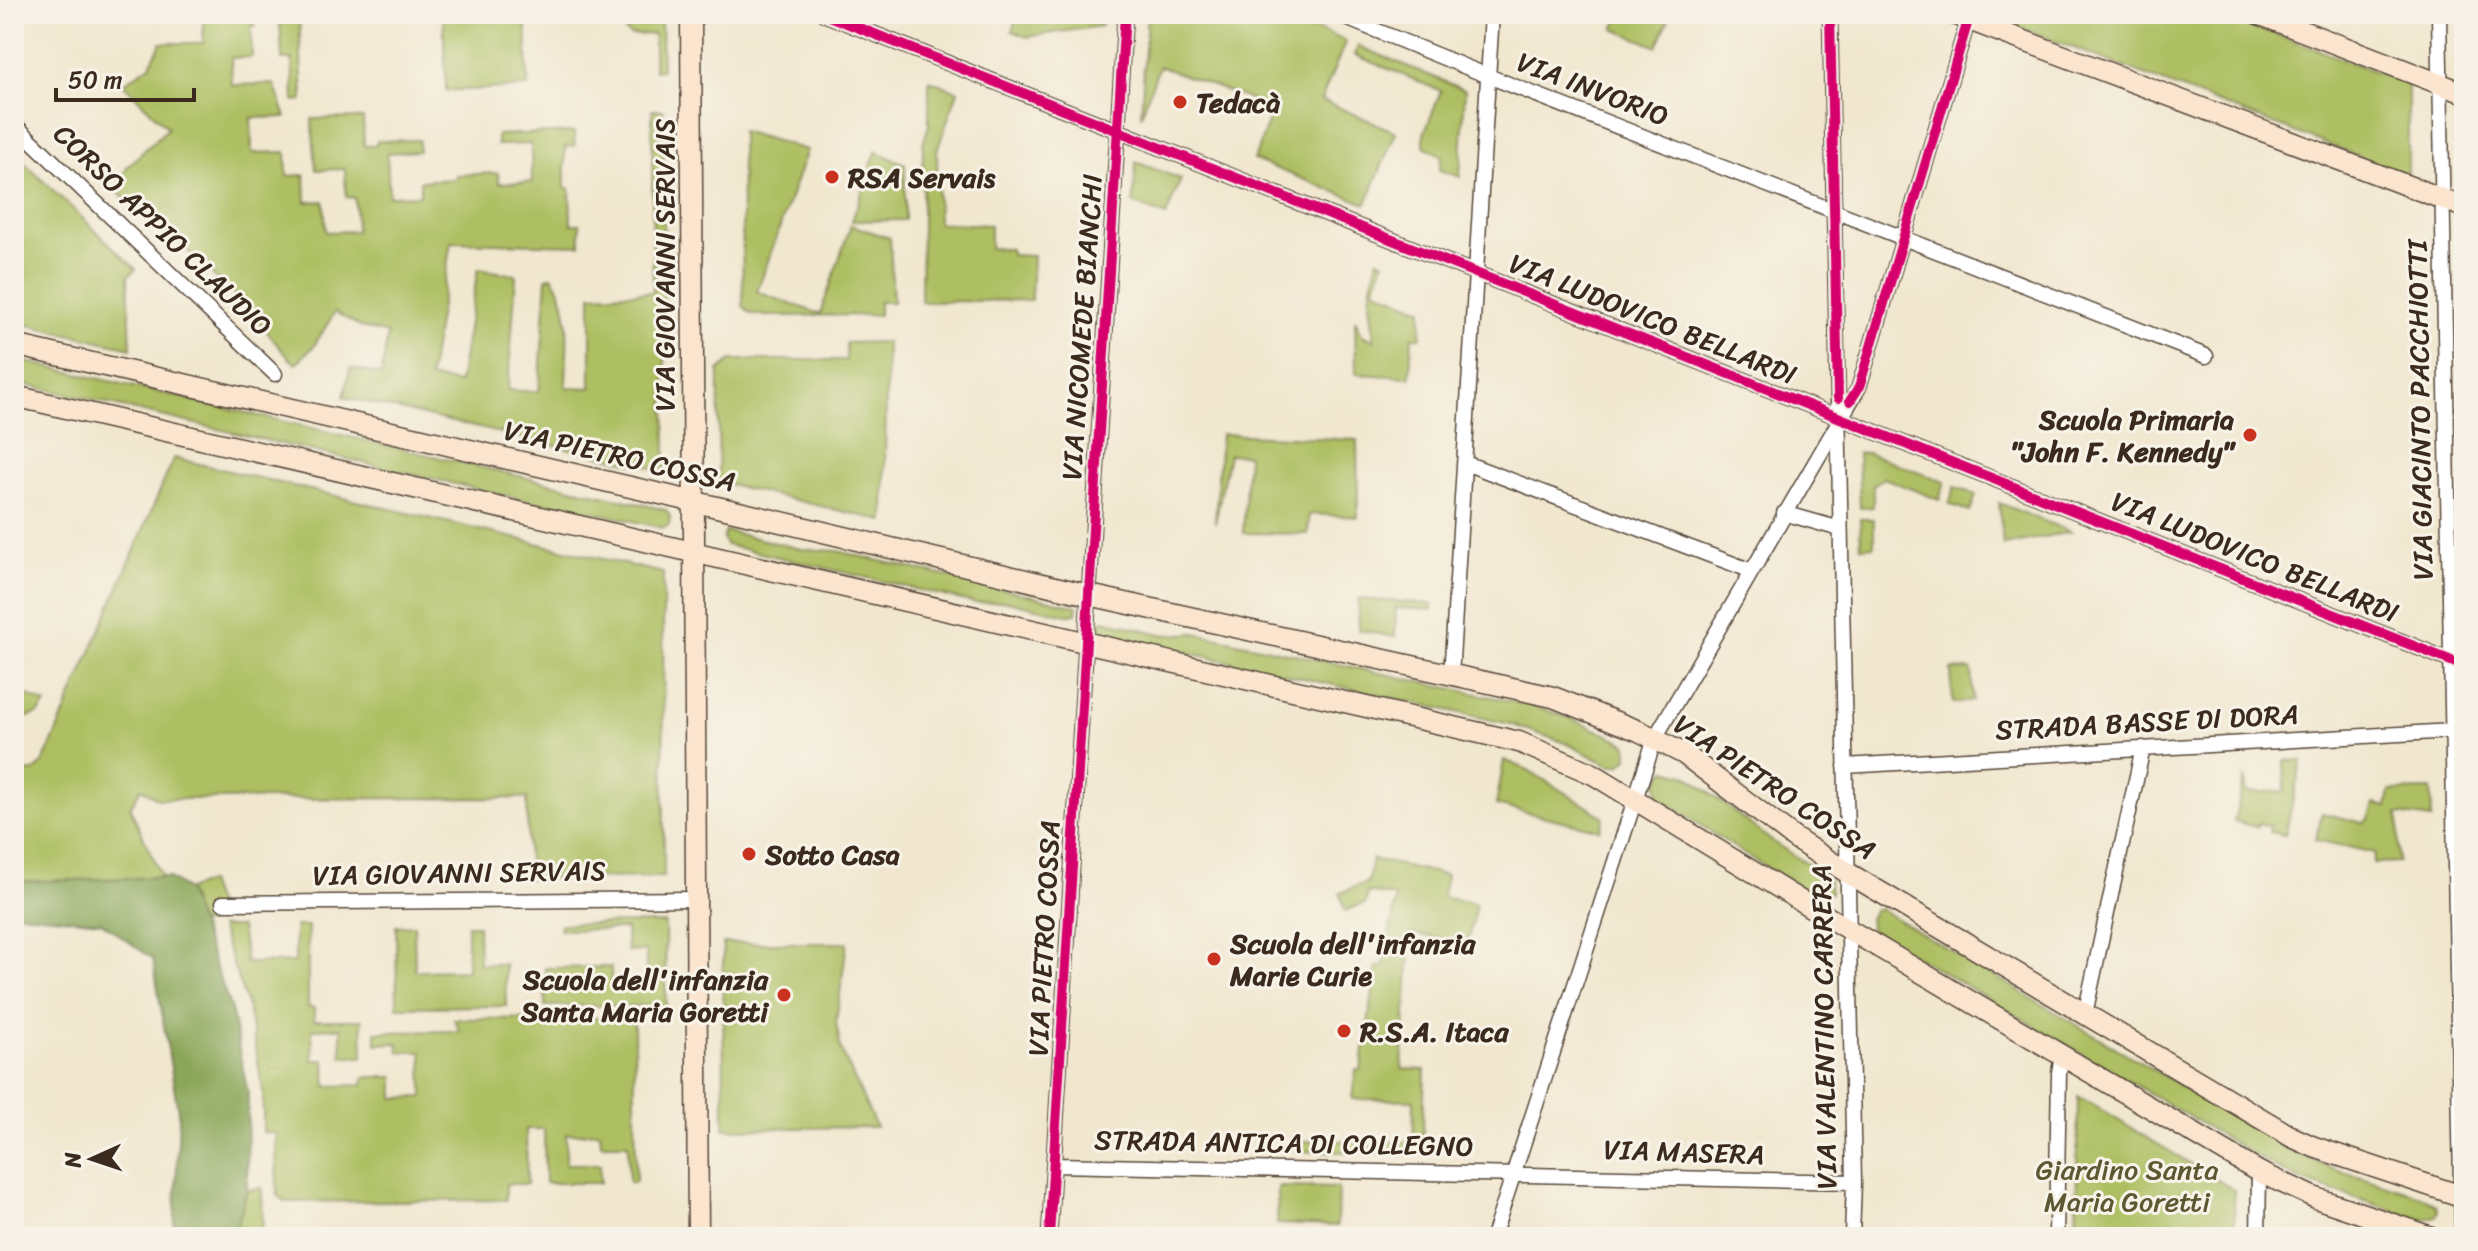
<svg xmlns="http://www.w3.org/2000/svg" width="2478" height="1251" font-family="Sriracha,sans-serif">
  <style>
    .green { fill: #adbf62; stroke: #747440; stroke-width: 2 }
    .forest { fill: #8aa658; stroke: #62683b; stroke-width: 2 }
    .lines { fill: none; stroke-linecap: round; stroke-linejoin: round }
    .street-casing { stroke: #564639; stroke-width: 17 }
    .secondary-casing { stroke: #564639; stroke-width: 23 }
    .street { stroke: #fff; stroke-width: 14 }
    .secondary { stroke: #fbe5cf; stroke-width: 20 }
    .cycleway-casing { stroke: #f7f3e8; stroke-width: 15 }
    .cycleway { stroke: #d6006c; stroke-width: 10 }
    .poi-dot { fill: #c8321e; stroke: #f7f3e8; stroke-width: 3 }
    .labels { text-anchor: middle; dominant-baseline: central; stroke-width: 6; stroke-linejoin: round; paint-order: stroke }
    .street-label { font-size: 28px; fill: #3b2a1e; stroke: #f7f3e8 }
    .poi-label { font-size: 28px; font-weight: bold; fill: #3b2a1e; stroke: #f7f3e8; text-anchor: start }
    .park-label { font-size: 28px; fill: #5d5732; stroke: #f7f3e8 }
  </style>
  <rect width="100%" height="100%" fill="#f7f3e8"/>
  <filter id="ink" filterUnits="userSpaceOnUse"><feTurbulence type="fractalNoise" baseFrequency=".0125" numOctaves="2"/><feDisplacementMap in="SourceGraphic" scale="16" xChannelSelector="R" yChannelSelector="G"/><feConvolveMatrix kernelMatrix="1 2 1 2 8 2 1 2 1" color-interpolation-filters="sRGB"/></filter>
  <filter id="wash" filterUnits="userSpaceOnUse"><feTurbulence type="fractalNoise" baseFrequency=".006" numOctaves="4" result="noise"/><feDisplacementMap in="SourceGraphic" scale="32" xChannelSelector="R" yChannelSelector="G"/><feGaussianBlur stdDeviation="1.8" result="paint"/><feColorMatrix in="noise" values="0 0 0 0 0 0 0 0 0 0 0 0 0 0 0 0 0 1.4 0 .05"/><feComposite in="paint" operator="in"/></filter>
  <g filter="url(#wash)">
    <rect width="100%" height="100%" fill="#f1e7cf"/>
    <!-- green -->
    <path class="green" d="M207 14H255V26H251L252 57 231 58 232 85 274 84 286 117 251 118 252 153 286 152 287 176 305 175 306 202 324 201 326 232 356 231 355 198 346 197 345 169 316 170 312 119 363 118 364 146 376 145 377 141 419 140V151L387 153 389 196 420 195V181L455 179 456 175 498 173 499 183 532 182 531 144 497 145V135L574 132 575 146 565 147V188H570L571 224H580V245L451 242 429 378 459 383 478 269 516 275 508 390 539 392 547 278 552 276C574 305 566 352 566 387L591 388V295L653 292 652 110H663L666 471 344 397 350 368 381 375 388 334 361 327 335 312 313 347 296 364C278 350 267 329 252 313 218 278 180 245 145 210L136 209 116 190 127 167 168 128 123 84 150 65 161 43H203L204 20H207Z
      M285 14H299L303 100 294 101 292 59 282 60 280 22H285Z
      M443 14H526L528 87 446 91Z
      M598 14H661L662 70H654V34L630 35 618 24 598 26Z
      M1018 14H1102L1101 26 1027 37 1012 31Z
      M1147 14H1280L1346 41 1321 100 1396 132 1366 204 1254 160 1273 108 1159 66 1141 116Z
      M1621 14H1671L1657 47 1614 29Z
      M2008 14H2223L2408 84V175L2005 22Z
      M1358 46 1465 90 1460 177 1439 170 1442 156 1424 146V134L1441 91 1355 55Z
      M929 80 958 91 937 151 938 223 990 225V248L1010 249 1011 255 1033 256 1031 300 921 302 923 144 929 125Z
      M741 131 807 150 757 292 820 314 851 225 890 238 893 302H879V315L765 316 750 313 743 306Z
      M876 152 905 164V220L852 221Z
      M14 153 136 269 128 276 131 348 14 322Z
      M1136 162 1181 179 1166 216 1133 203Z
      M1378 259 1384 262 1374 289 1422 309 1421 337H1412L1410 377 1356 374 1355 319 1362 335 1373 340C1375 325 1370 315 1370 300 1371 286 1375 272 1378 259Z
      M887 342 884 521 718 482 719 371 732 360H846V343Z
      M14 359 666 510 670 516 669 525 663 528 562 505 542 504 14 382Z
      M1221 434 1357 440 1358 517 1309 514 1308 534 1243 533 1248 455 1229 454 1215 523Z
      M1858 453H1868L1945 482 1939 500 1884 478 1873 485V507L1860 508Z
      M174 458 663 573 664 877 528 879 527 798 158 799 141 788 130 808 162 877 14 882V770C40 775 39 769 50 747Z
      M1955 487 1976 495 1970 512 1949 504Z
      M1999 503 2071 532 2003 545Z
      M1860 519H1874V546L1861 547Z
      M726 531 801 549 837 551 1077 606 1076 613 1067 615 1007 601 975 603 726 545 723 539Z
      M1358 599 1432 604V610L1396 608 1395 637 1359 630Z
      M1103 620 1166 635 1195 633 1533 706 1570 718 1622 741 1627 745 1628 758 1620 765H1609L1566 743 1510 724 1095 632 1094 626Z
      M1971 669 1973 701 1953 703 1951 670Z
      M14 689 46 704 38 714 14 721Z
      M1504 760 1528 770 1604 817 1600 830 1496 805Z
      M2302 760 2285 835 2269 832 2270 826 2259 823 2257 827 2234 821 2245 777 2246 793 2285 791 2284 761Z
      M1666 770 1688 776 1773 842 1828 877 1830 893 1819 898 1749 857 1659 798 1657 781Z
      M2431 790 2432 819 2398 814 2399 862 2373 863 2375 853 2316 840 2322 813 2363 823 2369 819 2374 804 2387 807 2390 791Z
      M1372 859 1446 875 1442 897 1476 904 1468 942 1411 934 1402 1069 1425 1070 1422 1154 1297 1151 1290 1141H1361V1146H1377L1378 1142H1413L1414 1100 1352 1099 1356 1070H1361L1377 966 1383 967 1396 897 1368 892 1366 903 1345 911 1340 893 1368 882Z
      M208 882 221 917 200 925 187 890Z
      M1880 909 2293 1152 2329 1167 2421 1196 2436 1205 2439 1211 2436 1216 2423 1220 2303 1181 2275 1167 1871 930 1869 919 1874 910Z
      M665 923 666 1006H545V968L611 967V990L646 989V952L627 951 626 929 560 930V924Z
      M414 925 415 971 467 970V925H478L479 964H505L506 1006 397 1007 396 926Z
      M295 926H308V1007L314 1008V1020H362L363 1057H342L341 1028 312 1029 313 1060H325L326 1086 363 1085 364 1077H394V1098L423 1097 422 1052H399L398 1043 376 1044V1032L460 1031 454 1019 627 1018 634 1024 636 1182 629 1183 628 1144H601L600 1132 566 1134V1164H600V1183H545L544 1129H526L527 1184H506V1200L285 1202 277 1195 276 1133H263V1090L248 1008 220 927H241L246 963 295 962Z
      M723 943H847L836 1022 841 1050 876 1127 724 1129Z
      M2078 1096 2234 1190 2235 1237H2076Z
      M1278 1187 1338 1188 1337 1226 1277 1224Z
      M262 1188 263 1237H234L247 1190Z"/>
    <!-- forest -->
    <path class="forest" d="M168 877 187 890 231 1009 248 1094 247 1190 234 1237H174L179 1117 153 959 101 922 14 913V882Z"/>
  </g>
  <g filter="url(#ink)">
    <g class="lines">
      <!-- street casing -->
      <g class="street-casing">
        <path id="street" d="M824 14 2464 666
          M1336 14 1488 76 2206 356
          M1830 14 1854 1182 1852 1237
          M2439 14 2462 1237
          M14 124 275 374
          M1465 463 1752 571
          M1784 513 1840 529
          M1451 676 1492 14
          M1845 766 2452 731
          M223 903 695 899
          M2085 1014 2143 748
          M1054 1165 1854 1182
          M1049 1237 1125 14
          M1493 1237 1655 738 1859 387 1970 14
          M2056 1237 2059 1073 2062 1055
          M2258 1237 2259 1172"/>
      </g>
      <!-- secondary casing -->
      <g class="secondary-casing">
        <path id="secondary" d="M691 14 698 1237
          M1953 14 2464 207
          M2258 14 2464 93
          M14 345 743 513 1089 595 1553 697 1639 731 1684 754 1794 838 1848 873 2292 1137 2314 1147 2464 1197
          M14 396 1519 742 1593 774 1809 906 2259 1172 2316 1198 2431 1237"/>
      </g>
      <!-- street -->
      <use href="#street" class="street"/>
      <!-- secondary -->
      <use href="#secondary" class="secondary"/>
      <!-- cycleway casing -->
      <g class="cycleway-casing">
        <path id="cycleway" d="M824 14 2464 666
          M1830 14 1838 398
          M1850 401 1859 387 1970 14
          M1049 1237 1125 14"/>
      </g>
      <!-- cycleway -->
      <use href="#cycleway" class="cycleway"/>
    </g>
  </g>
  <!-- markers -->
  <g class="poi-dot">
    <circle cx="1180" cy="102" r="8"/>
    <circle cx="832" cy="177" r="8"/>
    <circle cx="2250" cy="435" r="8"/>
    <circle cx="749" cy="854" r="8"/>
    <circle cx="1214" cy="959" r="8"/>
    <circle cx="784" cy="995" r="8"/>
    <circle cx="1344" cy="1031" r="8"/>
  </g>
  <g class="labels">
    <!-- street labels -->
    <g class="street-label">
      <text transform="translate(1593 89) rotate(21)">VIA INVORIO</text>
      <text transform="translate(163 230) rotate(44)">CORSO APPIO CLAUDIO</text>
      <text transform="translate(664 265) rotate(-90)">VIA GIOVANNI SERVAIS</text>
      <text transform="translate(1653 319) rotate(22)">VIA LUDOVICO BELLARDI</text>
      <text transform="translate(1082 327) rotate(-86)">VIA NICOMEDE BIANCHI</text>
      <text transform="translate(2420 410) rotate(-91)">VIA GIACINTO PACCHIOTTI</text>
      <text transform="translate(620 456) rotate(13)">VIA PIETRO COSSA</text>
      <text transform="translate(2255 557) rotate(22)">VIA LUDOVICO BELLARDI</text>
      <text transform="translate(2147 722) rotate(-3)">STRADA BASSE DI DORA</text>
      <text transform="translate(1775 787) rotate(34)">VIA PIETRO COSSA</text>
      <text transform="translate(459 873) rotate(-1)">VIA GIOVANNI SERVAIS</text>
      <text transform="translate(1044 938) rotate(-87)">VIA PIETRO COSSA</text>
      <text transform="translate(1824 1027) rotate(-91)">VIA VALENTINO CARRERA</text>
      <text transform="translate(1284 1143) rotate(1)">STRADA ANTICA DI COLLEGNO</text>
      <text transform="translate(1684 1152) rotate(2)">VIA MASERA</text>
    </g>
    <!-- poi labels -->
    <g class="poi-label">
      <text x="1196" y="102">Tedacà</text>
      <text x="848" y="177">RSA Servais</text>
      <text x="2234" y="419" text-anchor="end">Scuola Primaria<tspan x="2234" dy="32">"John F. Kennedy"</tspan></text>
      <text x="765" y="854">Sotto Casa</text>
      <text x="1230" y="943">Scuola dell'infanzia<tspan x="1230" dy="32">Marie Curie</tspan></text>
      <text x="768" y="979" text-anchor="end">Scuola dell'infanzia<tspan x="768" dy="32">Santa Maria Goretti</tspan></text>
      <text x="1360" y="1031">R.S.A. Itaca</text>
    </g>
    <!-- park labels -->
    <g class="park-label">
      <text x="2127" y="1169">Giardino Santa<tspan x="2127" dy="32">Maria Goretti</tspan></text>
    </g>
  </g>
  <!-- margin -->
  <rect width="2478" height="1251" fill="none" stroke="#f7f3e8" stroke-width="48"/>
  <!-- north arrow -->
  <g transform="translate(92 1159) rotate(267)" stroke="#f7f3e8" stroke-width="6" paint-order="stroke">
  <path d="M0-6L14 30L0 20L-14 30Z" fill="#3b2a1e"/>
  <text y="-12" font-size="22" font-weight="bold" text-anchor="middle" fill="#3b2a1e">N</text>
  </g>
  <!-- scale -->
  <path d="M56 88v12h138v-12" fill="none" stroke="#3b2a1e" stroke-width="4"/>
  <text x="68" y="88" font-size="24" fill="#3b2a1e" stroke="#f7f3e8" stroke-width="6" paint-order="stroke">50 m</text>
</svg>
